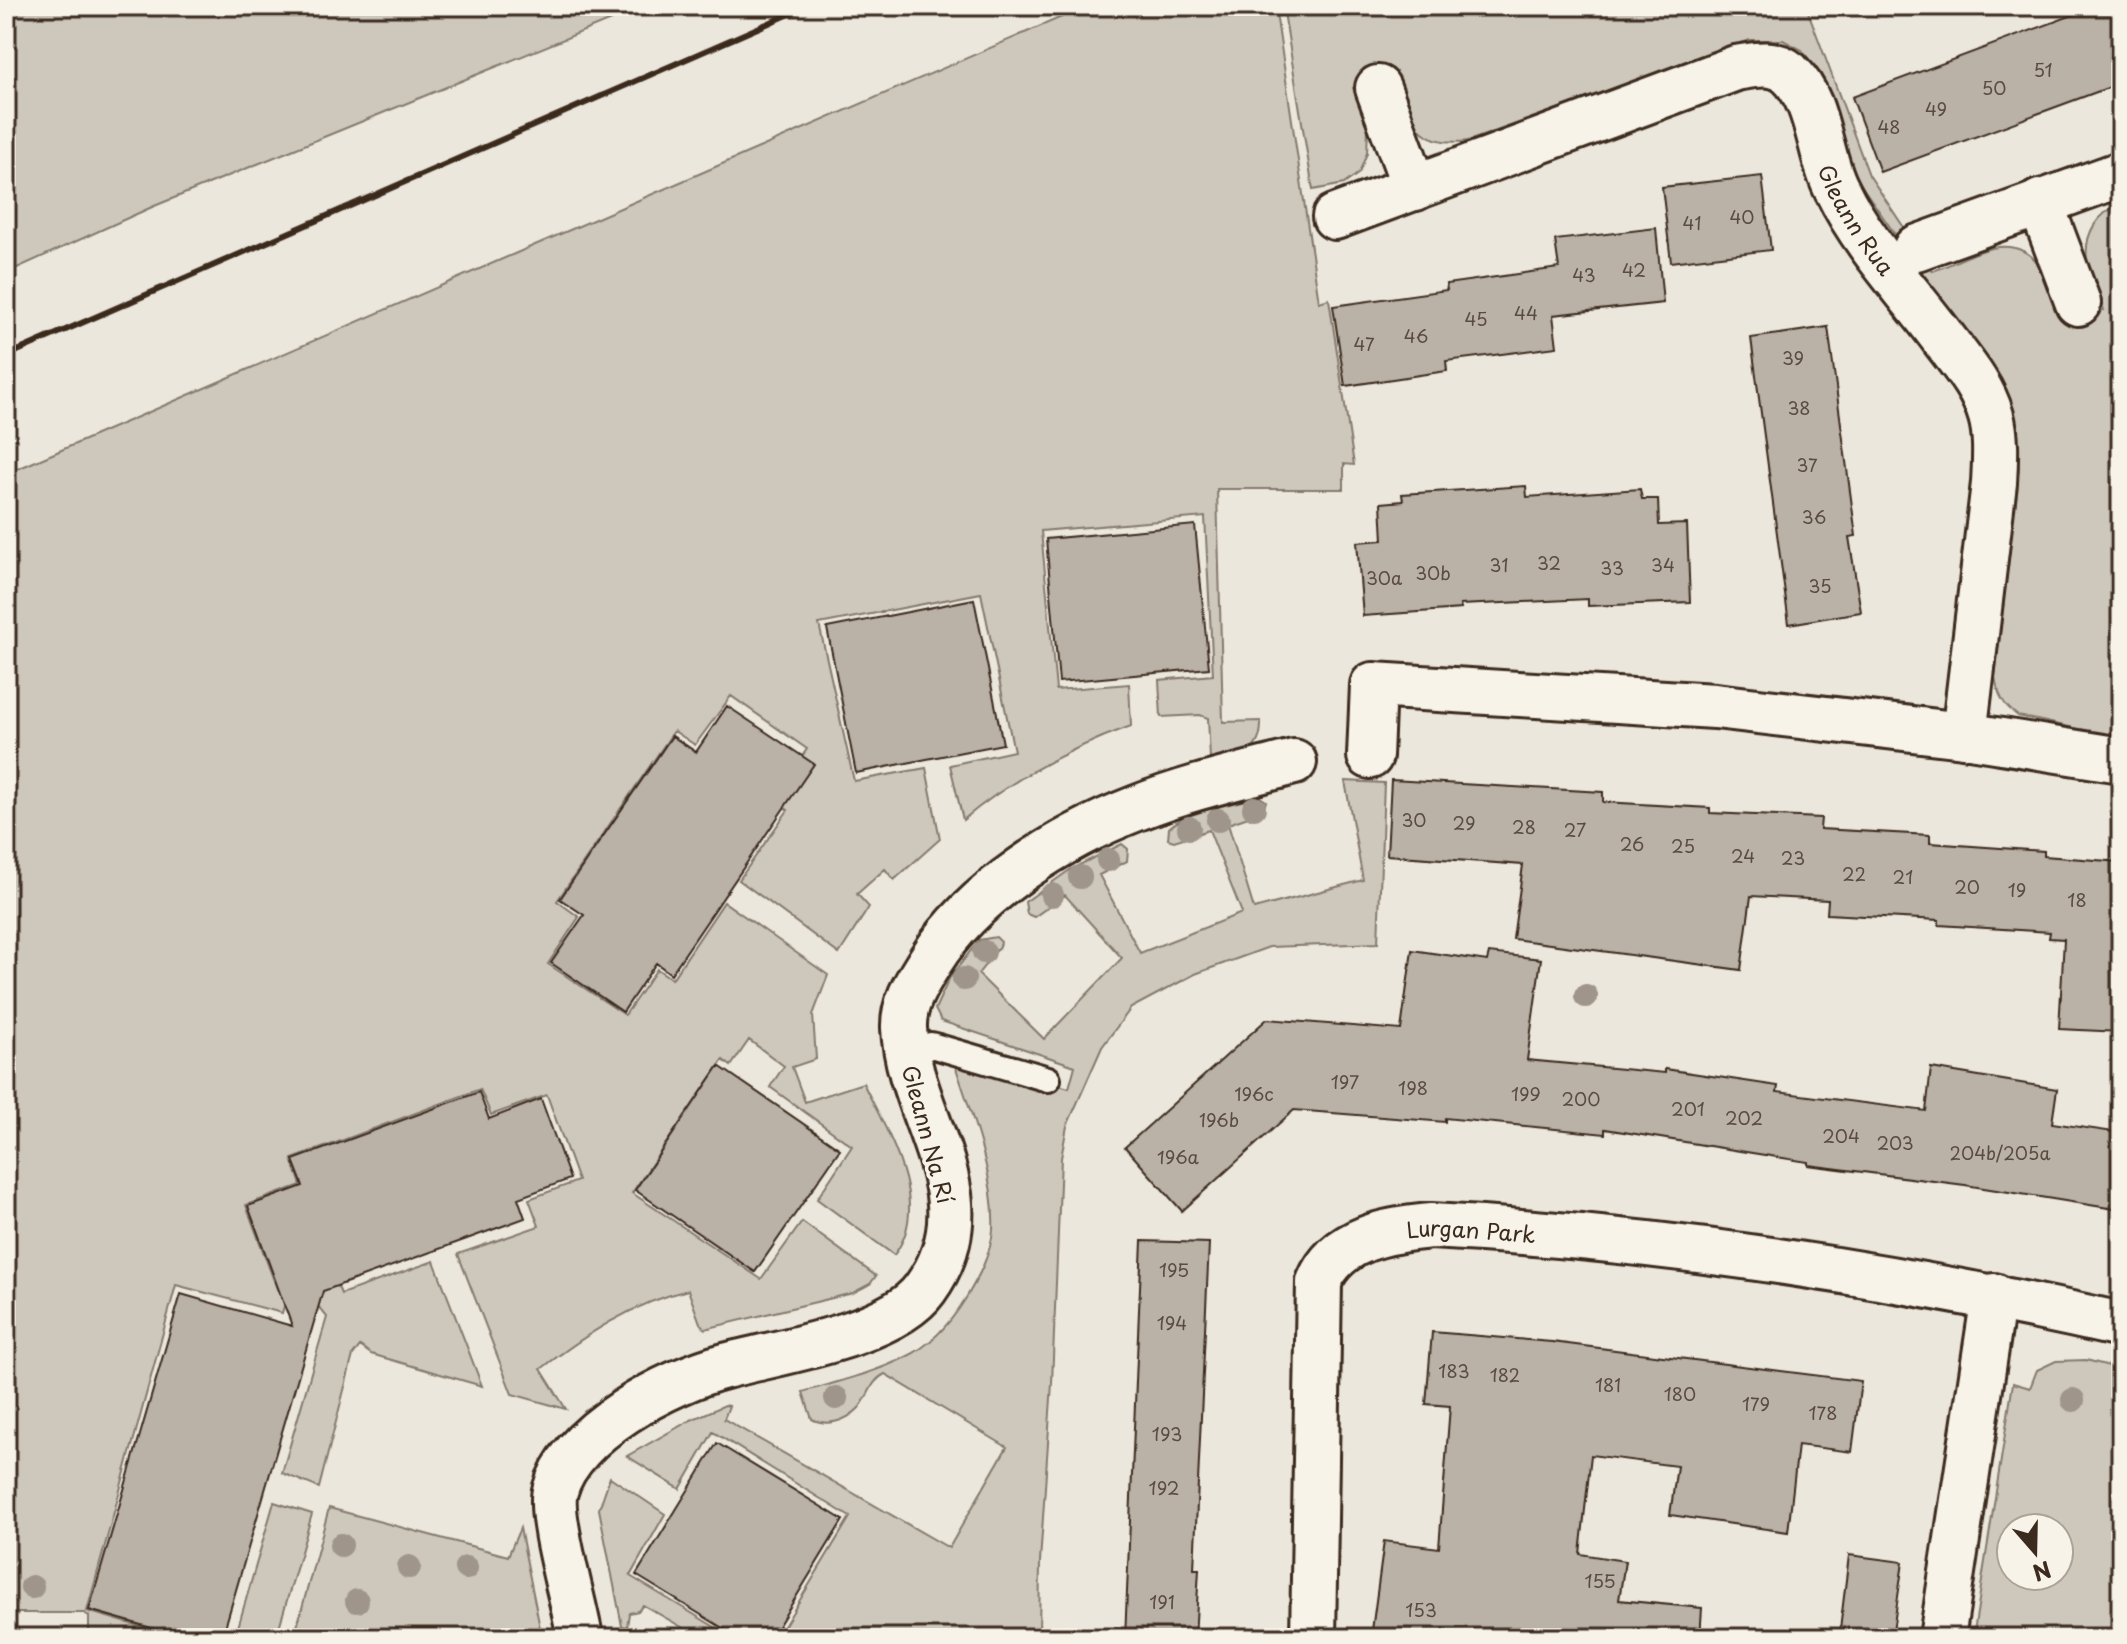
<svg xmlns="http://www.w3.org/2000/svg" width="2127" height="1644" font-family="'Playpen Sans',sans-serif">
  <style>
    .green { fill: #cec8bc; stroke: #84796d; stroke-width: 2; fill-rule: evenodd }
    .building { fill: #bab2a7; stroke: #3b2a1e; stroke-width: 2 }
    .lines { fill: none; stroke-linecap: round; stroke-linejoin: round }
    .lane-casing { stroke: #3b2a1e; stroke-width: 30 }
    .street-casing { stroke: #3b2a1e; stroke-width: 50 }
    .lane { stroke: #f7f3e8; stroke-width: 24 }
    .street { stroke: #f7f3e8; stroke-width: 44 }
    .rail { stroke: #3b2a1e; stroke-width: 6 }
    .tree { fill: #9f958a }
    .labels { text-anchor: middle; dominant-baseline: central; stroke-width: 7; stroke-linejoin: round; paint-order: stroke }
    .number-label { font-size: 18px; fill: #5b4c40 }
    .street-label { font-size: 22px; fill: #3b2a1e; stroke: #f7f3e8 }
  </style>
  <rect width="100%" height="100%" fill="#ece7dc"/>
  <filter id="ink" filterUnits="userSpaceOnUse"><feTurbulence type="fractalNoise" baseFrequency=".0125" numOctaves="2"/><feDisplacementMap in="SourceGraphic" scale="16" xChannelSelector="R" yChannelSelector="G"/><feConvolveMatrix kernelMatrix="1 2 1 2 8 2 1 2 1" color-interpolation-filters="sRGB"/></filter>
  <g filter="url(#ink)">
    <!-- green -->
    <path class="green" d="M6 6H645L152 207 6 273Z
      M1087 6H1275L1319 302 1329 299 1354 465 1344 464V489H1217L1223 722 1261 721C1262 757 1239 756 1210 759L1208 718 1200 715 1161 717 1159 680 1213 675 1205 517 1041 531 1056 690 1129 684 1131 726C1070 748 1013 778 963 820L950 765 1014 751 981 593 819 624 854 781 926 768 940 839 894 880 885 869 857 894 869 907 839 954 739 880 788 810 773 799 807 749 731 696 695 745 674 731 557 901 579 917 548 964 625 1015 657 969 672 979 724 902 828 975 813 1015 816 1059 792 1067 805 1102 863 1083C887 1132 933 1204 894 1255L817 1199 852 1146 770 1087 784 1066 749 1040 731 1066 723 1060 632 1193 761 1279 802 1222 876 1276 870 1284 853 1293 705 1329 700 1323 688 1290C633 1303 585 1335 541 1369L566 1409 512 1394 458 1254 539 1226 529 1199 578 1181 547 1095 491 1115 480 1089 292 1159 301 1185 246 1205 277 1289 331 1270 341 1294 434 1261 482 1386 371 1354 360 1346 353 1355 319 1488 282 1473 327 1317 318 1306 287 1296 282 1313 176 1285 87 1611 179 1638H89V1616L84 1613H6V474Z
      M1283 6H1806L1869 175 1933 271C1952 265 1972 252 1992 248 2041 238 2051 287 2064 321L2104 310C2099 295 2089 276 2087 260 2084 234 2097 213 2121 204V738L2018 716C2003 705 1998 695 1995 677L2019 467 2013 429 2003 390 1972 339 1924 276 1847 165 1819 73 1802 50 1783 40H1750L1468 141C1410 148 1413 114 1395 73L1353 88 1368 127 1367 153 1359 173 1344 184 1313 190Z
      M1345 781 1384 783 1378 943 1269 947 1195 974 1131 1008 1102 1047 1067 1126 1061 1158 1052 1383 1040 1562 1039 1638H777L850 1517 713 1432 680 1489 627 1456 691 1420 725 1405 729 1406 724 1419 949 1548 1007 1447 885 1374C870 1381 869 1398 858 1409 846 1421 827 1427 812 1419L803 1392C837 1382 874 1373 906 1357 932 1345 951 1322 966 1298 978 1278 991 1254 993 1230 996 1179 971 1113 955 1065L957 1061 967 1059 1069 1088 1075 1066 941 1021 935 1009 949 979 979 940 996 937 1001 942 1000 946 978 974 1044 1039 1122 958 1065 895 1034 917 1027 914 1025 902 1071 869 1122 844 1128 849 1127 861 1099 875 1140 953 1242 913 1209 830 1174 841 1168 839 1169 828C1186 811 1236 803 1260 797L1266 801 1263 812 1228 824 1254 909 1363 880Z
      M2086 1360 2121 1369V1638H1973L2013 1383 2030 1388 2037 1370 2056 1361ZM2011 1528H2059V1576H2011Z
      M610 1477 665 1514 630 1576 733 1638H701L643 1605 638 1611 629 1613 627 1627 622 1626 599 1509Z
      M274 1502 312 1514 276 1638H235Z
      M329 1508 508 1556 520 1528 542 1638H294Z"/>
    <!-- building -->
    <path class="building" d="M2097 6H2121V83L1880 172 1852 97Z
      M1762 176 1771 250 1671 262 1662 187Z
      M1656 228 1663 303 1553 315 1557 347 1446 361 1447 371 1345 386 1333 306 1447 290 1446 284 1559 268 1555 240Z
      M1828 327 1856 536 1849 537 1861 612 1789 624 1751 338Z
      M1526 486 1527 497 1640 489 1642 499H1658L1659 525 1687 524 1690 602 1588 606V599L1460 605 1461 609 1363 616 1357 542 1383 540 1381 503 1403 501 1402 494Z
      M1195 525 1209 668 1059 682 1046 539Z
      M974 599 1003 744 856 773 827 628Z
      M727 706 814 764 671 974 656 963 623 1012 551 963 584 915 560 899 672 736 696 752Z
      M1391 780 1603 792V802L1710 808V813L1821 818 1820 829 1930 835V843L2044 851V856L2121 862V1032L2059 1029 2064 939 2049 938 2050 932 1939 925V920L1827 914 1828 900 1751 896 1741 970 1513 939 1523 865 1387 855Z
      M1412 950 1487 961 1489 953 1541 959 1527 1060 1665 1073V1069L1778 1086 1777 1092 1926 1111 1931 1068 2057 1089 2052 1123 2121 1133V1210L1965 1185 1808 1165V1162L1605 1129V1134L1445 1118V1122L1294 1110 1182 1211 1125 1147 1267 1019 1401 1030Z
      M719 1066 840 1149 755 1272 635 1190Z
      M479 1092 489 1119 541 1099 570 1179 518 1198 525 1218 323 1291 222 1638H186L89 1610 181 1294 292 1326 248 1206 303 1186 293 1160Z
      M1142 1241 1209 1243 1194 1569H1199L1195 1638H1125Z
      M1432 1332 1552 1342 1861 1381 1852 1452 1798 1445 1788 1532 1670 1515 1677 1466 1591 1455 1580 1554 1625 1561 1619 1600 1702 1608 1700 1638H1371L1384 1541 1439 1548 1450 1406 1426 1404Z
      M717 1443 843 1520 771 1638H739L636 1575Z
      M1849 1555 1903 1562 1892 1638H1839Z"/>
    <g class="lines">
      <!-- lane casing -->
      <g class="lane-casing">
        <path id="lane" d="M908 1057 931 1045 1048 1079"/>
      </g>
      <!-- street casing -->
      <g class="street-casing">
        <g id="street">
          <path d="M1378 88 1415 188"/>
          <path d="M2040 202 2078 303"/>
          <path id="s1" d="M1335 217 1736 68C1754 65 1774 60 1789 73 1820 102 1818 154 1837 190 1863 244 1908 291 1943 338 1961 362 1983 387 1991 416 1997 437 1995 461 1994 483L1964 735"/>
          <path d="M1916 248 2121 174"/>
          <path d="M1370 756 1373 685 1715 706 1964 735 2121 760"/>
          <path d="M580 1638C575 1605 548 1517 555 1491 570 1432 670 1380 725 1366 778 1352 892 1335 925 1289 991 1198 908 1119 904 1028 903 1002 918 981 931 960 974 891 1062 837 1137 808 1187 788 1241 776 1294 762"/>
          <path id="s2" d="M1313 1638 1319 1282C1337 1238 1388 1230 1431 1226 1663 1238 1894 1274 2121 1325"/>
          <path d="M1942 1638 1994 1296"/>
        </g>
      </g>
      <!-- lane -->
      <use href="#lane" class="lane"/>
      <!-- street -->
      <use href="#street" class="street"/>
      <!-- rail -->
      <path class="rail" d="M6 356 808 6"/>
    </g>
    <!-- trees -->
    <g class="tree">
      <circle cx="1254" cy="808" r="12"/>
      <circle cx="1218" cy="820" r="12"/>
      <circle cx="1189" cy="828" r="12"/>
      <circle cx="1108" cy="860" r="12"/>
      <circle cx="1080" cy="877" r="12"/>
      <circle cx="1052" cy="895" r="12"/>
      <circle cx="984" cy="952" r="12"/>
      <circle cx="964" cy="979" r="12"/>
      <circle cx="1586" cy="996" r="12"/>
      <circle cx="836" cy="1398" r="12"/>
      <circle cx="2073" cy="1400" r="12"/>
      <circle cx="341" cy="1545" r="12"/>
      <circle cx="409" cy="1567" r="12"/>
      <circle cx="466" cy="1568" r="12"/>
      <circle cx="32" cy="1587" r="12"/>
      <circle cx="357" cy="1601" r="12"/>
    </g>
  </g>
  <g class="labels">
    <!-- number labels -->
    <g class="number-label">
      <text x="2043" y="69">51</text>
      <text x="1994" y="87">50</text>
      <text x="1936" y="108">49</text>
      <text x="1889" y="126">48</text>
      <text x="1742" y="216">40</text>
      <text x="1692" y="222">41</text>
      <text x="1634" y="269">42</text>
      <text x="1584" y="274">43</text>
      <text x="1526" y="312">44</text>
      <text x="1476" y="318">45</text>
      <text x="1416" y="335">46</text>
      <text x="1364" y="343">47</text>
      <text x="1793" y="357">39</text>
      <text x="1799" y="407">38</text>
      <text x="1807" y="464">37</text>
      <text x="1814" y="516">36</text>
      <text x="1549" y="562">32</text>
      <text x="1499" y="564">31</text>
      <text x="1663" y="564">34</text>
      <text x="1612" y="567">33</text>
      <text x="1433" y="572">30b</text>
      <text x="1384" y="577">30a</text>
      <text x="1820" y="585">35</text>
      <text x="1414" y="819">30</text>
      <text x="1464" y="822">29</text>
      <text x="1524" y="826">28</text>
      <text x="1575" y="829">27</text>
      <text x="1632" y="843">26</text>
      <text x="1683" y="845">25</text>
      <text x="1743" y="855">24</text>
      <text x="1793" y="857">23</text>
      <text x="1854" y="873">22</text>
      <text x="1903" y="876">21</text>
      <text x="1967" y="886">20</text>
      <text x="2017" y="889">19</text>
      <text x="2077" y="899">18</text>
      <text x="1345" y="1081">197</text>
      <text x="1413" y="1087">198</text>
      <text x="1254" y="1093">196c</text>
      <text x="1526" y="1093">199</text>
      <text x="1581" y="1098">200</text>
      <text x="1688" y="1108">201</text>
      <text x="1744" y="1117">202</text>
      <text x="1219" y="1119">196b</text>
      <text x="1841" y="1135">204</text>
      <text x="1895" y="1142">203</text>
      <text x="2000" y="1152">204b/205a</text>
      <text x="1178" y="1156">196a</text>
      <text x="1174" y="1269">195</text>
      <text x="1172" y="1322">194</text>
      <text x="1454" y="1370">183</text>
      <text x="1505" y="1374">182</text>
      <text x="1608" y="1384">181</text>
      <text x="1680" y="1393">180</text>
      <text x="1756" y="1403">179</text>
      <text x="1823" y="1412">178</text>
      <text x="1167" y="1433">193</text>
      <text x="1164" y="1487">192</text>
      <text x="1600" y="1580">155</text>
      <text x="1162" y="1601">191</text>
      <text x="1421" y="1609">153</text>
    </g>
    <!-- street labels -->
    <g class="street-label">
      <text stroke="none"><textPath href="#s1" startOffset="646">Gleann Rua</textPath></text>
      <text transform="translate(929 1134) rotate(75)">Gleann Na Rí</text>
      <text stroke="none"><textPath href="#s2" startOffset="528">Lurgan Park</textPath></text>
    </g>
  </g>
  <!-- margin -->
  <rect width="2127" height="1644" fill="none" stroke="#f7f3e8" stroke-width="32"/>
  <rect x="16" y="16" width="2095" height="1612" fill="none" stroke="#3b2a1e" stroke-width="3" filter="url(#ink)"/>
  <!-- north arrow -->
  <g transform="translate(2035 1552) rotate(160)"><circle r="38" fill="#f7f3e8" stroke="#aca397" stroke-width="2"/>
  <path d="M0-6L14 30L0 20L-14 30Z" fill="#3b2a1e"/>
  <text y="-12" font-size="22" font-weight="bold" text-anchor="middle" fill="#3b2a1e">N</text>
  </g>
</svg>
